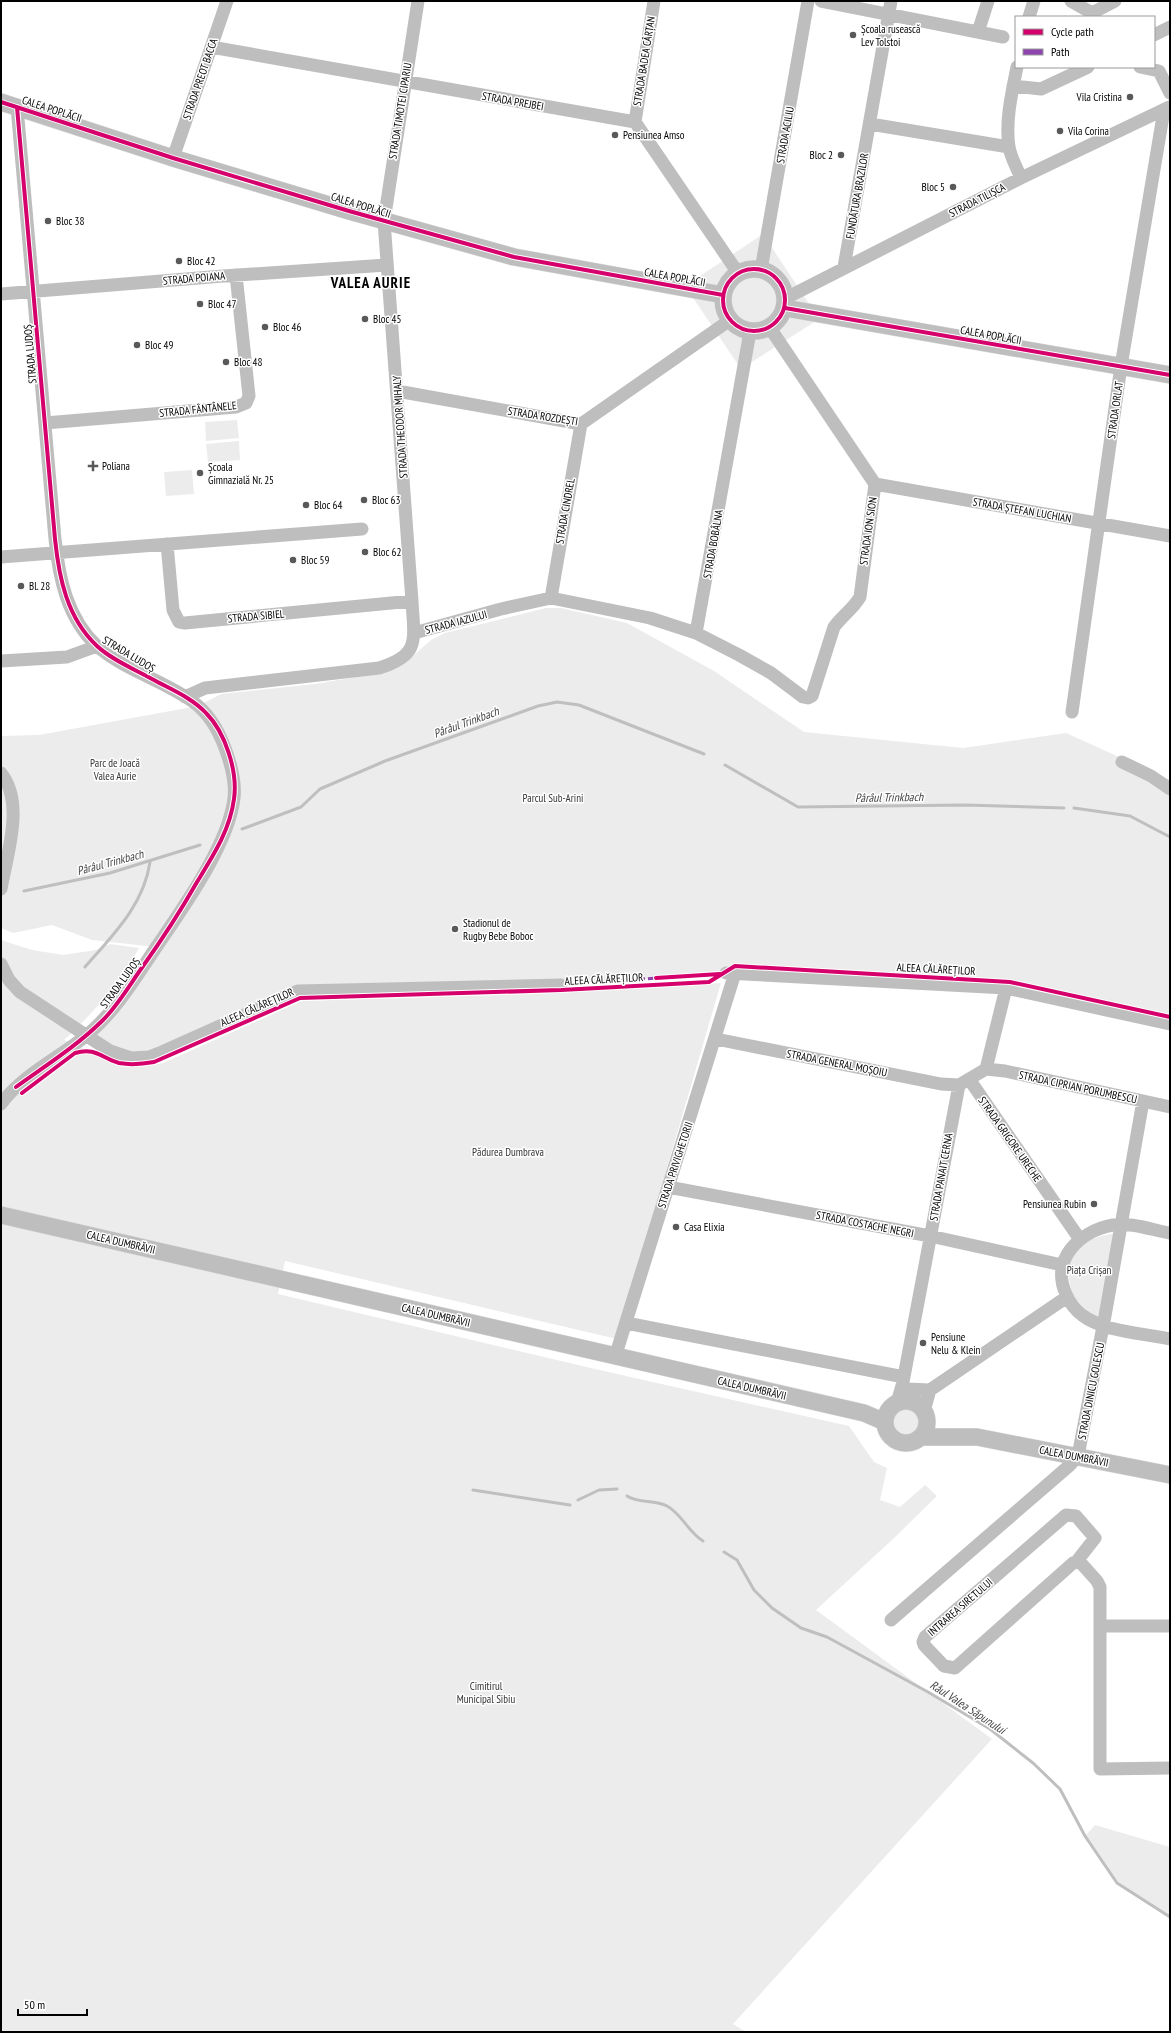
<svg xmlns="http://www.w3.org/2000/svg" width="1171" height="2033" font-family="'PT Sans Narrow',sans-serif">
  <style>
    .green { fill: #ececec }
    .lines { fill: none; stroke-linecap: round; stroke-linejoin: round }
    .stream { stroke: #bfbfbf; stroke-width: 3 }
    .major-casing { stroke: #dbdbdb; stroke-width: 18 }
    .minor { stroke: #bebebe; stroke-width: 13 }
    .major { stroke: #bebebe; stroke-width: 17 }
    .quiet { stroke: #8e44ad; stroke-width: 3; stroke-dasharray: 6 3; stroke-linecap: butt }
    .cycleway-casing { stroke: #fff; stroke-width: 6 }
    .cycleway { stroke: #d6006c; stroke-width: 4 }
    .poi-dot { fill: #595959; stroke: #fff; stroke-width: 1.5 }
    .labels { text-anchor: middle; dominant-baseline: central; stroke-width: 3; stroke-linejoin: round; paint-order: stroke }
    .poi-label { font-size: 11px; fill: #000; stroke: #fff; text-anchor: start }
    .street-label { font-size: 11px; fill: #000; stroke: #fff }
    .park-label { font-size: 11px; fill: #333; stroke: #fff }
    .water-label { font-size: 12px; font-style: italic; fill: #444; stroke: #fff }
    .district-label { font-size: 15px; font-weight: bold; letter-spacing: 1px; fill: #000; stroke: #fff }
  </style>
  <rect width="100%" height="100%" fill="#fff"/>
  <!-- green -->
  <path class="green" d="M763 234 819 319 741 369 685 286Z
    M237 420 239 438 206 441 205 422Z
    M239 441 240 460 208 462 206 444Z
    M192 470 194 494 166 496 164 472Z
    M546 608H561L627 623 714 671 804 732 963 748 1066 733 1170 780V1024L1006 988 726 973 561 985 307 990 140 1058 94 1039 156 947 92 940 52 925 13 933 1 928V736L39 735 198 706 221 694 315 684 380 673 406 662 431 640 445 633Z
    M1 940 32 950 63 955 96 950 110 944 139 948C120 984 93 1013 64 1040L123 1066H149L163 1063 302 1001 537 994 721 983 617 1339 285 1261 278 1294 595 1369 849 1426 874 1462 887 1468 880 1500 900 1507 925 1485 937 1496 893 1539 816 1610 992 1739 733 2024 746 2032H1Z
    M1116 1233 1101 1320C1096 1318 1090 1315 1085 1311 1070 1297 1061 1267 1077 1249 1086 1238 1102 1236 1116 1233Z
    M893 1422a13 13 0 1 1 26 0a13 13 0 1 1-26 0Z
    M1095 1825 1170 1847V1917L1117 1883 1085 1836Z"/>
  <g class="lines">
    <!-- stream -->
    <path class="stream" d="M725 765 798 807 964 805 1064 808
      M1074 808 1130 816 1170 837
      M242 829 301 807 320 789 385 761 538 706 557 702 579 705 704 754
      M24 891 110 873 200 845
      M85 967C112 936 144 905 150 862
      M473 1490 570 1505
      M627 1496C639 1504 654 1499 667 1506 682 1514 688 1532 703 1541
      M578 1500 599 1490 617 1489
      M724 1552 737 1560 754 1590 772 1608 801 1628 827 1637 928 1692 990 1729 1033 1763 1060 1789 1085 1836 1117 1883 1170 1917"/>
    <!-- major casing -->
    <g class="major-casing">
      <path id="major" d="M1 102 173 158 349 211 514 257 723 295
        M723 300a31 31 0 1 1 62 0a31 31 0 1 1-62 0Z
        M785 308 1170 375
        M1 1215 864 1413 885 1422
        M885 1422a21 21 0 1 1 42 0a21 21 0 1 1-42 0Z
        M921 1437H977L1170 1475"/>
    </g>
    <!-- minor -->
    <path class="minor" d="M821 1 1003 37
      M1071 1 1092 13 1095 17
      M1092 13 1115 1
      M1029 17 1034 1
      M978 32 988 1
      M1154 35 1170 27
      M211 47 635 122 738 273
      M1017 67C1012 92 1005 121 1009 147 1011 158 1017 168 1021 178
      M1140 67 1159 71 1170 93
      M1013 86 1041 89 1088 67
      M635 122 654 1
      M870 124 1009 147
      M173 158 227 1
      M844 267 891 1
      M761 270 808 1
      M1 294 223 276 387 265
      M786 298 1021 178 1169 107
      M397 391 581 424 730 320
      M45 423 236 407 246 403 249 396 236 275
      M875 484 1170 536
      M167 544 173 610 179 622 185 623 412 601
      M1 557 362 529
      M551 598 581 424
      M414 633 501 609 551 598 650 618 696 633 739 655 771 673 803 697 808 698 812 696 834 627C842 616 853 609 860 597L875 484 770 328
      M696 633 750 332
      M1 661 67 657 97 646
      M185 697 205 688 379 668C421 655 414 640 412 601L384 221 418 1
      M1072 712 1121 366 1164 110
      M1122 762 1151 776 1170 789
      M1 773C25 803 7 854 1 889
      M1 964 9 980 20 992 110 1051 131 1058 149 1057 162 1052 298 991 561 985
      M726 973 1006 988 1170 1024
      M716 1039 941 1084 959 1085
      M986 1069 1005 1071 1170 1107
      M969 1079 1079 1238
      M1 1104C22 1075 59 1058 87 1035 116 1011 136 977 157 946 183 908 229 844 234 798 236 781 231 764 225 748 218 729 209 713 192 701 164 681 121 668 97 646 67 618 59 578 55 539L17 107
      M668 1187 930 1236 1062 1265
      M1170 1233C1152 1230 1131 1222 1113 1225 1080 1231 1050 1259 1066 1294 1069 1301 1075 1310 1082 1315 1104 1332 1143 1333 1170 1339
      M626 1323 904 1377
      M615 1357 735 973
      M907 1389 930 1390 1067 1297
      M897 1403 903 1382 959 1085 986 1069 1006 988
      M924 1411 930 1390
      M1077 1561 1095 1538 1076 1516 1066 1515 925 1637 923 1642 924 1645 944 1666 955 1668 1073 1563 1080 1562 1097 1581 1100 1587V1769L1170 1768
      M891 1620 1070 1465 1078 1456 1105 1316 1143 1101
      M1100 1626H1170"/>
    <!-- major -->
    <use href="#major" class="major"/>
    <!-- quiet -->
    <path class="quiet" d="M612 981 658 978"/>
    <!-- cycleway casing -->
    <g class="cycleway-casing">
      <path id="cycleway" d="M1 102 173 158 349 211 514 257 723 295
        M723 300a31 31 0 1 1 62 0a31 31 0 1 1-62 0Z
        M785 308 1170 375
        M656 978 720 974
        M16 1087C45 1066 77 1046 103 1020 118 1005 129 986 141 969 161 941 180 912 197 882 213 856 230 830 234 799 238 771 225 732 206 713 191 697 170 689 152 679 134 669 112 660 97 646 67 618 59 578 55 539L17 107
        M22 1093 75 1053C96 1047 101 1058 119 1063 130 1065 143 1064 154 1062L300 998 561 990 709 982 735 966 1010 982 1170 1017"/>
    </g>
    <!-- cycleway -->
    <use href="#cycleway" class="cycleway"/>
  </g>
  <!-- markers -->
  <g class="poi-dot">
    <circle cx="853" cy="35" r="4"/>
    <circle cx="1130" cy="97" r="4"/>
    <circle cx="1060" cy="131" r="4"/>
    <circle cx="615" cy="135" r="4"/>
    <circle cx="841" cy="155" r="4"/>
    <circle cx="953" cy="187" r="4"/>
    <circle cx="48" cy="221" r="4"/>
    <circle cx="179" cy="261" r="4"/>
    <circle cx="200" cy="304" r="4"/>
    <circle cx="365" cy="319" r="4"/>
    <circle cx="265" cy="327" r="4"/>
    <circle cx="137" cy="345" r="4"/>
    <circle cx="226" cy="362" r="4"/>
    <path d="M91 460h4v4h4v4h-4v4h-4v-4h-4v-4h4z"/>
    <circle cx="200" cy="473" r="4"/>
    <circle cx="364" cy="500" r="4"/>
    <circle cx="306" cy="505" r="4"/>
    <circle cx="365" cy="552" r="4"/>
    <circle cx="293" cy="560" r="4"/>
    <circle cx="21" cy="586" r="4"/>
    <circle cx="455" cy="929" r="4"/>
    <circle cx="1094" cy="1204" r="4"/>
    <circle cx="676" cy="1227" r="4"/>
    <circle cx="923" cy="1343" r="4"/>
  </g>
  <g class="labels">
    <!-- poi labels -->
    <g class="poi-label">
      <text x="861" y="29">Școala rusească<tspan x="861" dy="13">Lev Tolstoi</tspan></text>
      <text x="1122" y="97" text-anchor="end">Vila Cristina</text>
      <text x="1068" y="131">Vila Corina</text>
      <text x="623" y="135">Pensiunea Amso</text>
      <text x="833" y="155" text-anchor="end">Bloc 2</text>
      <text x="945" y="187" text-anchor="end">Bloc 5</text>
      <text x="56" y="221">Bloc 38</text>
      <text x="187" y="261">Bloc 42</text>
      <text x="208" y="304">Bloc 47</text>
      <text x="373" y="319">Bloc 45</text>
      <text x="273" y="327">Bloc 46</text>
      <text x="145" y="345">Bloc 49</text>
      <text x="234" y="362">Bloc 48</text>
      <text x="102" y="466">Poliana</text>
      <text x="208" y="467">Școala<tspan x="208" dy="13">Gimnazială Nr. 25</tspan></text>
      <text x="372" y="500">Bloc 63</text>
      <text x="314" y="505">Bloc 64</text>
      <text x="373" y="552">Bloc 62</text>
      <text x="301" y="560">Bloc 59</text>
      <text x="29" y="586">Bl. 28</text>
      <text x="463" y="923">Stadionul de<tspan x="463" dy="13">Rugby Bebe Boboc</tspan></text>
      <text x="1086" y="1204" text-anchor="end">Pensiunea Rubin</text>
      <text x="684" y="1227">Casa Elixia</text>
      <text x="931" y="1337">Pensiune<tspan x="931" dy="13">Nelu &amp; Klein</tspan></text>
    </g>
    <!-- street labels -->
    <g class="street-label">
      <text transform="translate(644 61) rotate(-81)">STRADA BADEA CÂRȚAN</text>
      <text transform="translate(200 79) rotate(-71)">STRADA PREOT BACCA</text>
      <text transform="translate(513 101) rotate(10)">STRADA PREJBEI</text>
      <text transform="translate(52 109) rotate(18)">CALEA POPLĂCII</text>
      <text transform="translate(400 111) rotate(-81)">STRADA TIMOTEI CIPARIU</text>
      <text transform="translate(785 135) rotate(-80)">STRADA ACILIU</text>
      <text transform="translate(857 196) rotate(-80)">FUNDĂTURA BRAZILOR</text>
      <text transform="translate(977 200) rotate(-27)">STRADA TILIȘCA</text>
      <text transform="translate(361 205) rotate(17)">CALEA POPLĂCII</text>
      <text transform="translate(675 277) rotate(10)">CALEA POPLĂCII</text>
      <text transform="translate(194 278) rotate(-5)">STRADA POIANA</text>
      <text transform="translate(991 335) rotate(10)">CALEA POPLĂCII</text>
      <text transform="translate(30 354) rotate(-95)">STRADA LUDOȘ</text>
      <text transform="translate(198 409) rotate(-6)">STRADA FÂNTÂNELE</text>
      <text transform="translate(1115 410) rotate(-82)">STRADA ORLAT</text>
      <text transform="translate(543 416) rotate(9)">STRADA ROZDEȘTI</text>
      <text transform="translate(400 427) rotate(-94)">STRADA THEODOR MIHALY</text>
      <text transform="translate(1022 510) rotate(10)">STRADA ȘTEFAN LUCHIAN</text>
      <text transform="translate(565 511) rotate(-80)">STRADA CINDREL</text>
      <text transform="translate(868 531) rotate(-82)">STRADA ION SION</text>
      <text transform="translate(713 544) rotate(-80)">STRADA BOBÂLNA</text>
      <text transform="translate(256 616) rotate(-5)">STRADA SIBIEL</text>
      <text transform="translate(456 622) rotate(-15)">STRADA IAZULUI</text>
      <text transform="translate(129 654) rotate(31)">STRADA LUDOȘ</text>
      <text transform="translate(936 969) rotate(3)">ALEEA CĂLĂREȚILOR</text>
      <text transform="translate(604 979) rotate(-3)">ALEEA CĂLĂREȚILOR</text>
      <text transform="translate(120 983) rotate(-54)">STRADA LUDOȘ</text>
      <text transform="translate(257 1007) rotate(-24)">ALEEA CĂLĂREȚILOR</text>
      <text transform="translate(837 1063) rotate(11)">STRADA GENERAL MOȘOIU</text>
      <text transform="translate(1078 1087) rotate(12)">STRADA CIPRIAN PORUMBESCU</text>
      <text transform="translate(1010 1139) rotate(55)">STRADA GRIGORE URECHE</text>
      <text transform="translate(675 1165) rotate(-72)">STRADA PRIVIGHETORII</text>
      <text transform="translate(941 1177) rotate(-80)">STRADA PANAIT CERNA</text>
      <text transform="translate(865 1224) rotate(11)">STRADA COSTACHE NEGRI</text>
      <text transform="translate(121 1242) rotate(13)">CALEA DUMBRĂVII</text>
      <text transform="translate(436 1315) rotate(13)">CALEA DUMBRĂVII</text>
      <text transform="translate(752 1388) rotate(13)">CALEA DUMBRĂVII</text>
      <text transform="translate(1091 1391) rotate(-79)">STRADA DINICU GOLESCU</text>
      <text transform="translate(1074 1456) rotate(11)">CALEA DUMBRĂVII</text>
      <text transform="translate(960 1607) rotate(-41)">INTRAREA SIRETULUI</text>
    </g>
    <!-- park labels -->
    <g class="park-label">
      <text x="115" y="763">Parc de Joacă<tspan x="115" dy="13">Valea Aurie</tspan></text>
      <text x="553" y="798">Parcul Sub-Arini</text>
      <text x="508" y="1152">Pădurea Dumbrava</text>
      <text x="1089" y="1270">Piața Crișan</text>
      <text x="486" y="1686">Cimitirul<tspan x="486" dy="13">Municipal Sibiu</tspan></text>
    </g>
    <!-- water labels -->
    <g class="water-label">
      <text transform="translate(466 722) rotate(-20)">Pârâul Trinkbach</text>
      <text transform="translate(889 797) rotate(-1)">Pârâul Trinkbach</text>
      <text transform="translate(110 862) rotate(-15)">Pârâul Trinkbach</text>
      <text transform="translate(968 1707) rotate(33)">Râul Valea Săpunului</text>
    </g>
    <!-- district labels -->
    <g class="district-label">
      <text x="371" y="282">VALEA AURIE</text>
    </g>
  </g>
  <!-- border -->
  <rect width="1171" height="2033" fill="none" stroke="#000000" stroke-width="4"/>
  <!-- legend -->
  <rect x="1015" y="16" width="140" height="52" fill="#ffffff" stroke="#999999"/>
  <rect x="1023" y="29" width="20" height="6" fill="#d6006c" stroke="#999999"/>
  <text x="1051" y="36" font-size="12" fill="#000000">Cycle path</text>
  <rect x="1023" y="49" width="20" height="6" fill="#8e44ad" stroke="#999999"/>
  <text x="1051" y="56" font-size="12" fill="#000000">Path</text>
  <!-- scale -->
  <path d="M18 2009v6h69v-6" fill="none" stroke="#000000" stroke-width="2"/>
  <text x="24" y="2009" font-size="12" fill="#000000" stroke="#ffffff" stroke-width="3" paint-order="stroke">50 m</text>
</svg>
